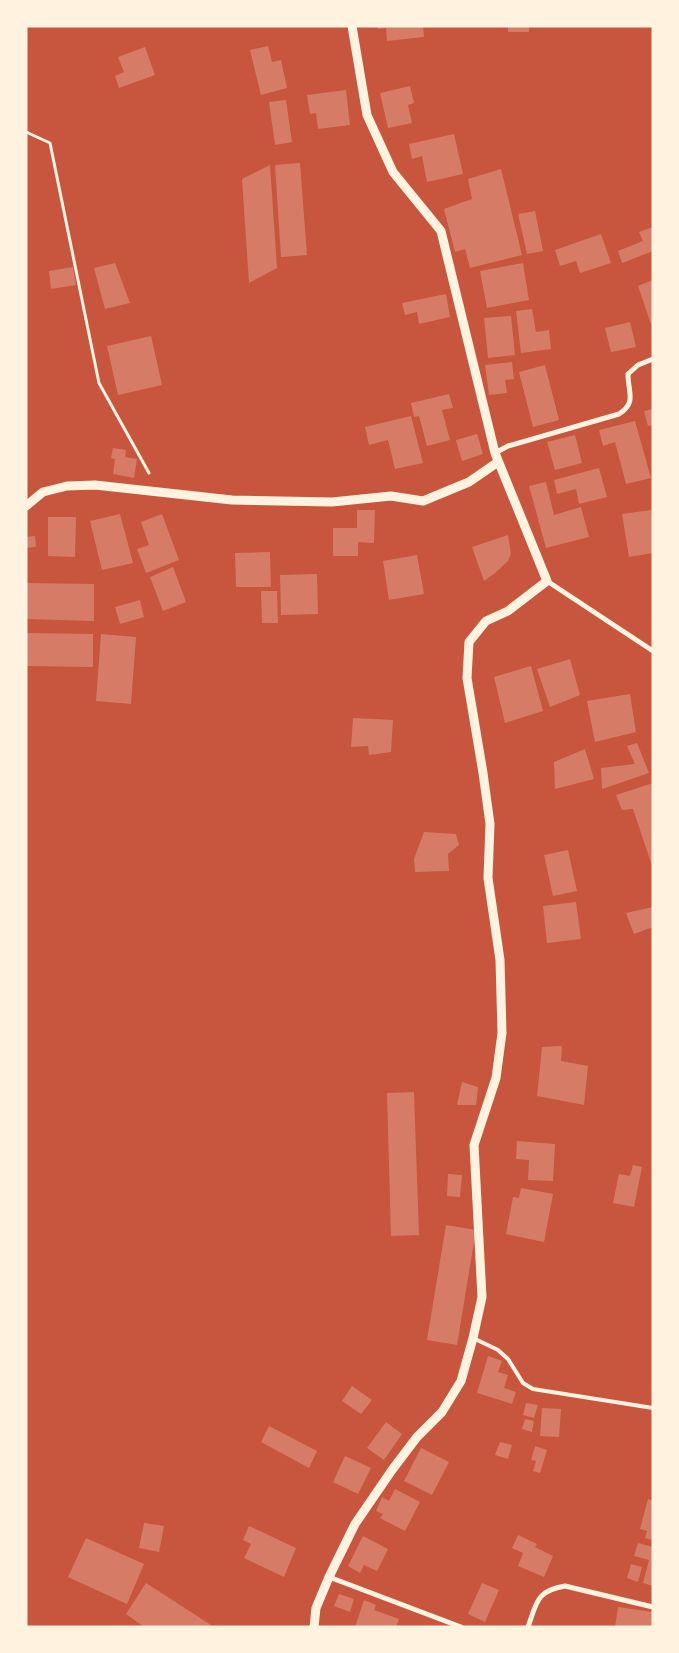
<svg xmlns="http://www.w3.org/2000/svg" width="679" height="1653" font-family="Helvetica,sans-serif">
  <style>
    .building { fill: #d67c66 }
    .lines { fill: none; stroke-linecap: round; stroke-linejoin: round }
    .path { stroke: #fff3e0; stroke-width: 3 }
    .service { stroke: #fff3e0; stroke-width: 4 }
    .minor { stroke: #fff3e0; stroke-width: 5 }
    .tertiary { stroke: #fff3e0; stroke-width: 9 }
  </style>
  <rect width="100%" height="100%" fill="#c8553d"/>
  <!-- building -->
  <path class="building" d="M377 26H423L424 37 387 41 386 28 378 29Z
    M508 26H529V32H508Z
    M268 46 272 62 281 60 287 88 261 95 250 50Z
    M145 47 155 75 119 88 115 76 124 72 118 57Z
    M410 86 414 103 408 105 412 123 388 128 380 93Z
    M346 90 350 125 318 129 316 113 310 114 307 95Z
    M286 100 292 142 275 145 269 102Z
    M454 134 463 174 427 182 422 156 412 159 409 144Z
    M300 163 307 255 281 257 275 165Z
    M270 165 277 268 249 283 242 179Z
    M501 169 522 255 470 268 465 249 455 252 444 209 472 199 468 179Z
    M535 211 543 251 527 254 518 214Z
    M653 227V251L622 263 618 251 643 241 639 232Z
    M601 234 611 263 580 273 576 261 560 266 555 250Z
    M115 263 130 303 105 309 94 268Z
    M523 263 529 300 487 308 480 271Z
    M73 267 76 285 51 289 49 271Z
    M653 280V327H652L638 286Z
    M446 294 450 317 419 324 417 312 405 315 402 303Z
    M532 309 536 332 549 330 551 349 521 353 516 311Z
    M511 316 515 355 488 358 484 318Z
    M630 322 636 347 611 352 605 328Z
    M151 336 162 385 118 395 107 346Z
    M512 362 514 379 505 380 507 393 489 395 485 365Z
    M545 365 559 420 533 427 519 372Z
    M449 394 453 408 442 410 450 440 427 446 419 416 414 417 411 403Z
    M653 409V425L648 426 644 411Z
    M411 416 423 463 395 469 388 440 369 445 365 427Z
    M635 421 651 478 626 484 615 442 603 446 599 430Z
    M477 434 483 454 462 461 456 440Z
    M575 435 582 463 555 470 547 442Z
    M113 448 126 450 125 457 137 459 134 478 113 474 115 459 111 458Z
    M599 468 607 497 579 504 576 489 557 494 554 480Z
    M546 482 554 515 581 507 589 537 546 548 529 486Z
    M357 510H375L374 543 358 542V556H333V528H357Z
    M651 510 653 521V553L629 557 622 514Z
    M120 514 133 563 102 570 90 521Z
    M162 514 179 560 146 573 137 549 149 545 141 522Z
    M48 517H76L75 557 48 556Z
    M508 535 511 554 508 561 494 574 484 581 472 547Z
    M35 536 36 547 26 548V537Z
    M270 552 271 587H236L235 553Z
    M417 555 424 594 389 600 383 561Z
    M173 567 186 602 163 611 150 577Z
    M317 574 318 614 281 615 280 575Z
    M26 583 94 584V621L26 619Z
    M261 591H277L278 623H262Z
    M140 600 144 617 120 624 115 607Z
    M26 633 93 634V667L26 666Z
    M101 634 136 637 131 704 96 701Z
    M570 659 580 695 550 707 537 669Z
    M531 666 543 711 505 723 494 677Z
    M630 694 636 732 595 742 587 701Z
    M353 718 393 720 391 752 369 755 368 746 351 747Z
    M637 743 649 773 602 789 601 768 635 764 627 746Z
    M585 749 594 779 555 789 554 762Z
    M653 783V866H652L633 809 622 810 616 795Z
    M424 832 456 834 459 845 448 854 449 871 415 872 414 859Z
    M568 850 577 891 553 896 544 855Z
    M576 902 581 939 547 943 543 906Z
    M653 907V927L634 934 626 913Z
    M562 1046 561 1061 588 1066 584 1105 537 1096 542 1047Z
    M462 1082 478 1087 476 1105H457Z
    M414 1092 419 1235 391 1236 387 1093Z
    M517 1141 555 1144 553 1181 528 1180 529 1160 516 1159Z
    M633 1165 642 1167 634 1207 613 1203 619 1174 630 1176Z
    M448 1174 462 1175 460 1197 447 1196Z
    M521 1188 553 1194 544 1242 506 1234 513 1197 519 1198Z
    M446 1225 476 1230 457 1345 427 1340Z
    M488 1356 502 1361 498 1372 508 1375 504 1388 516 1392 512 1404 477 1393Z
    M352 1386 372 1400 361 1414 342 1401Z
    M526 1403 538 1405 534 1418 523 1415Z
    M542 1408 561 1409 559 1437 540 1436Z
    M525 1419 534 1421 532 1432 522 1429Z
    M386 1422 402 1434 384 1460 367 1448Z
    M269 1426 317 1451 309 1468 261 1442Z
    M500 1442 512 1445 508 1459 495 1455Z
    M535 1446 547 1450 540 1473 533 1471 536 1461 531 1460Z
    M421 1448 449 1462 432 1495 404 1481Z
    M345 1456 371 1468 358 1494 333 1482Z
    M395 1489 420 1502 405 1531 380 1518 383 1514 376 1511 382 1497 389 1501Z
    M648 1499 653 1501V1540L645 1538 647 1531 640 1529Z
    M144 1523 164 1526 159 1552 139 1548Z
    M249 1526 296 1548 284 1577 244 1558 251 1544 243 1540Z
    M518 1535 537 1544 535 1547 553 1556 544 1577 518 1566 523 1553 512 1548Z
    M363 1536 388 1549 377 1571 364 1565 360 1573 348 1566Z
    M86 1538 144 1564 127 1604 68 1577Z
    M638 1543 653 1547V1586L643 1583 649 1560 634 1556Z
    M631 1564 642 1567 638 1582 627 1578Z
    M146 1583 211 1625 210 1627H144L126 1614Z
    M482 1583 499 1590 485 1622 468 1614Z
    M339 1594 354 1599 350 1612 334 1606Z
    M364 1600 376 1605 374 1610 399 1619 396 1627H355Z
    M618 1607 653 1612 652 1627H615Z"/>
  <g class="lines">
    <!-- path -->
    <path class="path" d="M26 132 50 143 99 383 149 473"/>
    <!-- service -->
    <path class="service" d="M473 1338 498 1350 508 1359 523 1383 533 1389 653 1408"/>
    <!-- minor -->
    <path class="minor" d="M495 453 508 446 619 414C637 402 628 393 628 374L638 365 653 359
      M547 581 653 651
      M329 1577 461 1627
      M528 1627C537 1602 536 1591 565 1586L653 1607"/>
    <!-- tertiary -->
    <path class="tertiary" d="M26 506 43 492 67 486 95 485 232 500 332 502 391 496 423 501 469 482 498 462
      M314 1627 316 1608 329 1577 355 1524 392 1470 417 1437 442 1412 461 1381 473 1338 482 1297 474 1145 496 1078 502 1033 500 960 488 878 490 824 483 773 467 678 469 642 486 621 508 611 547 581 495 453 441 231 393 172 367 115 352 26"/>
  </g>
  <!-- border -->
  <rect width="679" height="1653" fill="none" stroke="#fff3e0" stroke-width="55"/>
</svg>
